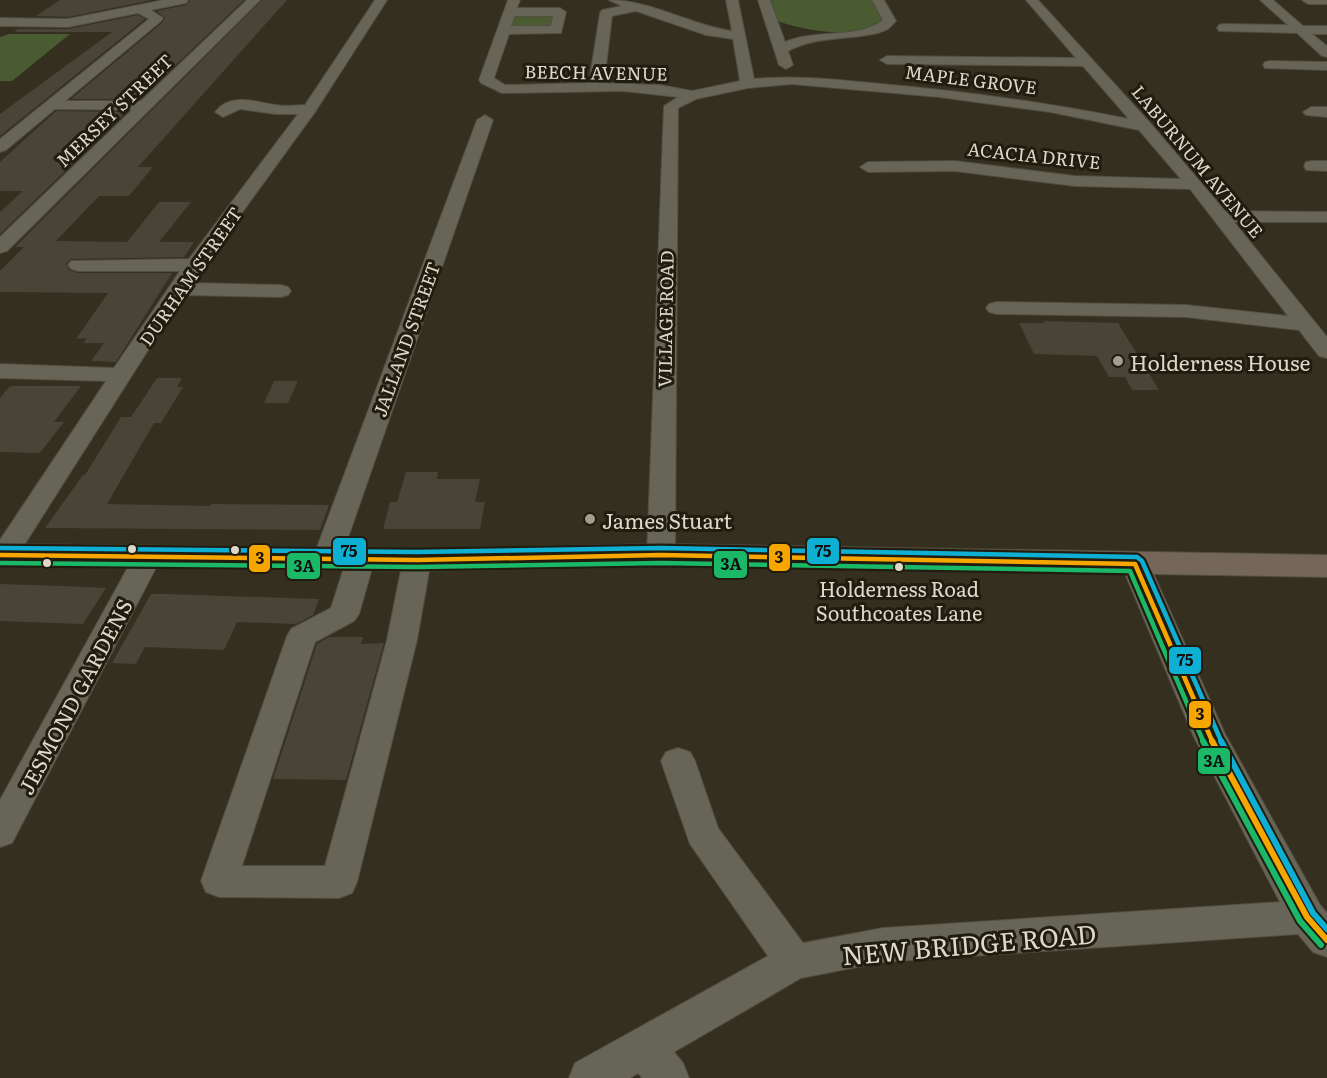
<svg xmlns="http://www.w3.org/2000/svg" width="1327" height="1078" font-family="Literata,serif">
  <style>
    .green { fill: #4a5b31 }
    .building { fill: #4a4338 }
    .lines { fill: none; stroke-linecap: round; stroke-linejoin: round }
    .minor-casing { stroke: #514d3f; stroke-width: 2 }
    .highway-casing { stroke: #514d3f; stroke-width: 2 }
    .minor { fill: #676458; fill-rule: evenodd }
    .highway { fill: #75665b; fill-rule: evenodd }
    .bus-1-far1-casing { stroke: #201c10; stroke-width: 9 }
    .bus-1-casing { stroke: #201c10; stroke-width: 10 }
    .bus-2-far1-casing { stroke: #201c10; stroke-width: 9 }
    .bus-2-casing { stroke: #201c10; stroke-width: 10 }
    .bus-3-far1-casing { stroke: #201c10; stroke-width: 9 }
    .bus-3-casing { stroke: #201c10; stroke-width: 10 }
    .bus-1-far1 { stroke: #f7a600; stroke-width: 4.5 }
    .bus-1 { stroke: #f7a600; stroke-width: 6 }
    .bus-2-far1 { stroke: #1ab867; stroke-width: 4.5 }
    .bus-2 { stroke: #1ab867; stroke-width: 6 }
    .bus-3-far1 { stroke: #0dafd3; stroke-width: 4.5 }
    .bus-3 { stroke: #0dafd3; stroke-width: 6 }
    .poi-dot { fill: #a29d8d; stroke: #201c10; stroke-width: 2 }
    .bus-dot { fill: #ddd8c8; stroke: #201c10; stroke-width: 2 }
    .labels { text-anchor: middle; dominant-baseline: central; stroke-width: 6; stroke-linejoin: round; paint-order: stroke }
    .far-street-label { font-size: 18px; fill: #ddd8c8; stroke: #201c10 }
    .bus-label { font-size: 20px; fill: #ddd8c8; stroke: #201c10 }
    .poi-label { font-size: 21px; fill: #ddd8c8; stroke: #201c10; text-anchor: start }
    .street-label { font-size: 21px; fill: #ddd8c8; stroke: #201c10 }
    .near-street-label { font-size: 26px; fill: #ddd8c8; stroke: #201c10 }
    .line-badge { stroke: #201c10; stroke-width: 2 }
    .pale-badge-label { font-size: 16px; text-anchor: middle; font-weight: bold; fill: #111 }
  </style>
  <rect width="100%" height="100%" fill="#342f1f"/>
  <!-- green -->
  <path class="green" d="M771 0H871L883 20C861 42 803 30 777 21Z
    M515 14H554L550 28H511Z
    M9 34H70L12 81H0V37Z"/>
  <!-- building -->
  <path class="building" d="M60 0H152L68 17 36 16Z
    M190 0H244L140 99H71L162 23 165 18 157 11 186 5Z
    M262 0H287L138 167H153L129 196H99L56 241 127 242 159 202H191L159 242H194L184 257 71 259 66 264 69 270 78 273H172L116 362 91 361 104 343H83L87 338 76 339 108 293 0 292V271L24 247H15Z
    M138 15 145 19 0 136V114L112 32H14L18 29H68Z
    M56 111 126 112 0 234V212L23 191H0V162Z
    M1043 321 1118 323 1159 390H1132L1125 377H1109L1097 356 1034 354 1019 323H1045Z
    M157 378H182L177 387H183L161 423H154L107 504 210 506 212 504 329 505 320 530 45 528 83 475H85L121 417H131Z
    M274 381H298L288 403H264Z
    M10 386H81L54 422H64L40 453 0 452V398Z
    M406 472H438L437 479H480L475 502H485L480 529H383L390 502H397Z
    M0 584 64 586 106 588 83 624 0 621Z
    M151 594H167L319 599 313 615 296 624 237 622 224 650 145 647 136 664 112 663Z
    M329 637H363L361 644 384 643 346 780 273 779 317 644Z"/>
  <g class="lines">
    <!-- minor casing -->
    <g class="minor-casing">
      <path id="minor" d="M164 0H188L186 3 151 10 163 18 161 21 65 101H141L247 0H260L7 251 0 253V237L132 110 55 109 6 150 0 152V139L149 19 138 13 68 27 0 26V18L68 19Z
        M375 0H387L315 112 191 283 281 285 288 287 291 291 288 295 281 297 183 295 14 561 0 563V540L106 381 0 378V364L114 368 180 271H78L71 269 68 265 71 261 189 259 298 114H275L240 109 223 117 215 112C231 92 255 102 276 105 285 107 295 105 305 105Z
        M508 0H520L517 8H560L566 12 561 33 509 34 494 78 505 85 589 83 600 13 602 10 622 6 609 0C651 0 690 25 732 31L726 0H738L754 79C798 75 837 80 881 84 965 91 1047 103 1129 119L1083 66 887 64 880 60 887 56 1076 58 1026 0H1038L1151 124 1225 211 1327 212V222H1234L1327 337V358L1319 356 1299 330 1186 317 996 314 989 312 986 308 989 304 996 302 1186 305 1288 316 1190 189 1075 186 955 171 868 172 860 167 868 162 955 161 1075 176 1181 179 1139 130 1050 112 939 97 791 84 748 88 696 99 678 108 675 555 671 561 661 564 651 561 647 555 664 106 678 97 623 91 502 93 481 83 479 80ZM636 11 706 35 733 39 740 81 692 91 660 85 604 83 612 16ZM515 16H553L551 26H511Z
        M758 0H770L785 42C814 29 860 39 883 20L872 0H884L896 21 888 29 878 33C848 40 816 36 788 51L793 65 786 69 779 65Z
        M1260 0H1273L1303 26H1327V34H1312L1327 46V57L1322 56 1297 33 1219 31 1217 28 1219 25 1223 24 1288 25Z
        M1302 0H1327V4H1308Z
        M1270 61 1327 62V70L1265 68 1263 65 1265 62Z
        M1311 107H1327V117L1306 115 1303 112Z
        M485 115 493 120 341 558 337 564 327 567 317 564 313 558 477 120Z
        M1312 161H1327V171L1306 170 1304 166 1306 162Z
        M147 549 157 552 161 558 12 843 0 847V800L133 558 137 552Z
        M361 549 371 552 375 558 359 614 354 621 315 642 242 866H325L387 640 403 560 407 554 417 551 427 554 431 560 417 640 357 882 352 893 339 898 219 897 206 892 201 881 287 636 291 629 331 608 347 558 351 552Z
        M1135 555 1145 558 1149 564 1225 734 1320 905 1327 913V957L1313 952 1298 934 883 962 801 978 674 1052 683 1063 689 1078H642L638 1073 630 1078H569L575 1063 768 956 690 844 661 761 666 752 678 748 690 752 695 761 718 828 803 943 883 928 1280 902 1193 735 1121 564 1125 558Z"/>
    </g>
    <!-- highway casing -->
    <g class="highway-casing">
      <path id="highway" d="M0 544 417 549 661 544 1327 555V577L661 566 417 571 0 566Z"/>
    </g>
    <!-- minor -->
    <use href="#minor" class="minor"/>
    <!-- highway -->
    <use href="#highway" class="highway"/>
    <!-- bus-1-far1 casing -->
    <g class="bus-1-far1-casing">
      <path id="bus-1-far1" d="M0 555 417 560 661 555 1135 564 1213 743"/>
    </g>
    <!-- bus-1 casing -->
    <g class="bus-1-casing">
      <path id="bus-1" d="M1212 741 1307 917 1327 940"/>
    </g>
    <!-- bus-2-far1 casing -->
    <g class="bus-2-far1-casing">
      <path id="bus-2-far1" d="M0 563 417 567 661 563 1130 571 1204 743"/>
    </g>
    <!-- bus-2 casing -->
    <g class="bus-2-casing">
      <path id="bus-2" d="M1203 741 1300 921 1321 945"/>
    </g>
    <!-- bus-3-far1 casing -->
    <g class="bus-3-far1-casing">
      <path id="bus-3-far1" d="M0 548 417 552 661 548 1137 557 1142 561 1222 743"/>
    </g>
    <!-- bus-3 casing -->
    <g class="bus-3-casing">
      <path id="bus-3" d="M1221 741 1313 913 1327 929"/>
    </g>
    <!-- bus-1-far1 -->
    <use href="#bus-1-far1" class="bus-1-far1"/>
    <!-- bus-1 -->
    <use href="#bus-1" class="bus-1"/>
    <!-- bus-2-far1 -->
    <use href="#bus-2-far1" class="bus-2-far1"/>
    <!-- bus-2 -->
    <use href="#bus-2" class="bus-2"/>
    <!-- bus-3-far1 -->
    <use href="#bus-3-far1" class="bus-3-far1"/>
    <!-- bus-3 -->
    <use href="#bus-3" class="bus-3"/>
  </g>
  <!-- markers -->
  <g class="poi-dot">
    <circle cx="1118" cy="361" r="6"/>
    <circle cx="590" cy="519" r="6"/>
  </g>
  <g class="bus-dot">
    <circle cx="132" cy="549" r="5"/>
    <circle cx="235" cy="550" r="5"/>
    <circle cx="47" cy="563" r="5"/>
    <circle cx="899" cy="567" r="5"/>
  </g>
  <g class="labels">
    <!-- far-street labels -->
    <g class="far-street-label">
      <text transform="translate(596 72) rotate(1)">BEECH AVENUE</text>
      <text transform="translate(971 79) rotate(7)">MAPLE GROVE</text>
      <text transform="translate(114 110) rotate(-44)">MERSEY STREET</text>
      <text transform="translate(1034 155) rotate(6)">ACACIA DRIVE</text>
      <text transform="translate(1198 161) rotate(50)">LABURNUM AVENUE</text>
      <text transform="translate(190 276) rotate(-55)">DURHAM STREET</text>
      <text transform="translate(665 319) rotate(-89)">VILLAGE ROAD</text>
      <text transform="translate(406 339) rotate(-70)">JALLAND STREET</text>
    </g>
    <!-- bus labels -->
    <g class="bus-label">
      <text x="899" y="588">Holderness Road<tspan x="899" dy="24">Southcoates Lane</tspan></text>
    </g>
    <!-- poi labels -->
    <g class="poi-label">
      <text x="1130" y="361">Holderness House</text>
      <text x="602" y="519">James Stuart</text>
    </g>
    <!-- street labels -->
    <g class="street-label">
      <text transform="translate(74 696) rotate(-62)">JESMOND GARDENS</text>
    </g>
    <!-- near-street labels -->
    <g class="near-street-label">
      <text transform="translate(969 943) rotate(-5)">NEW BRIDGE ROAD</text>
    </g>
  </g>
  <g class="line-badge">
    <rect x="806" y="537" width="34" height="28" rx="6" fill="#0dafd3"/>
    <rect x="332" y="537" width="35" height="29" rx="6" fill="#0dafd3"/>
    <rect x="768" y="543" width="23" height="29" rx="6" fill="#f7a600"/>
    <rect x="248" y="544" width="23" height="29" rx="6" fill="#f7a600"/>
    <rect x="713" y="550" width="35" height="29" rx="6" fill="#1ab867"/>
    <rect x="286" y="552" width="35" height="28" rx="6" fill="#1ab867"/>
    <rect x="1168" y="646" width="34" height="29" rx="6" fill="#0dafd3"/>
    <rect x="1188" y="700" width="24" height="29" rx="6" fill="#f7a600"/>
    <rect x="1197" y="747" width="34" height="28" rx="6" fill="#1ab867"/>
  </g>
  <g class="pale-badge-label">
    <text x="823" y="557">75</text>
    <text x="349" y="557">75</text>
    <text x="779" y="563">3</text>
    <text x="260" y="564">3</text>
    <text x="731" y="570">3A</text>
    <text x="304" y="572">3A</text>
    <text x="1185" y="666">75</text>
    <text x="1200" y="720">3</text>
    <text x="1214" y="767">3A</text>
  </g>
</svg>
